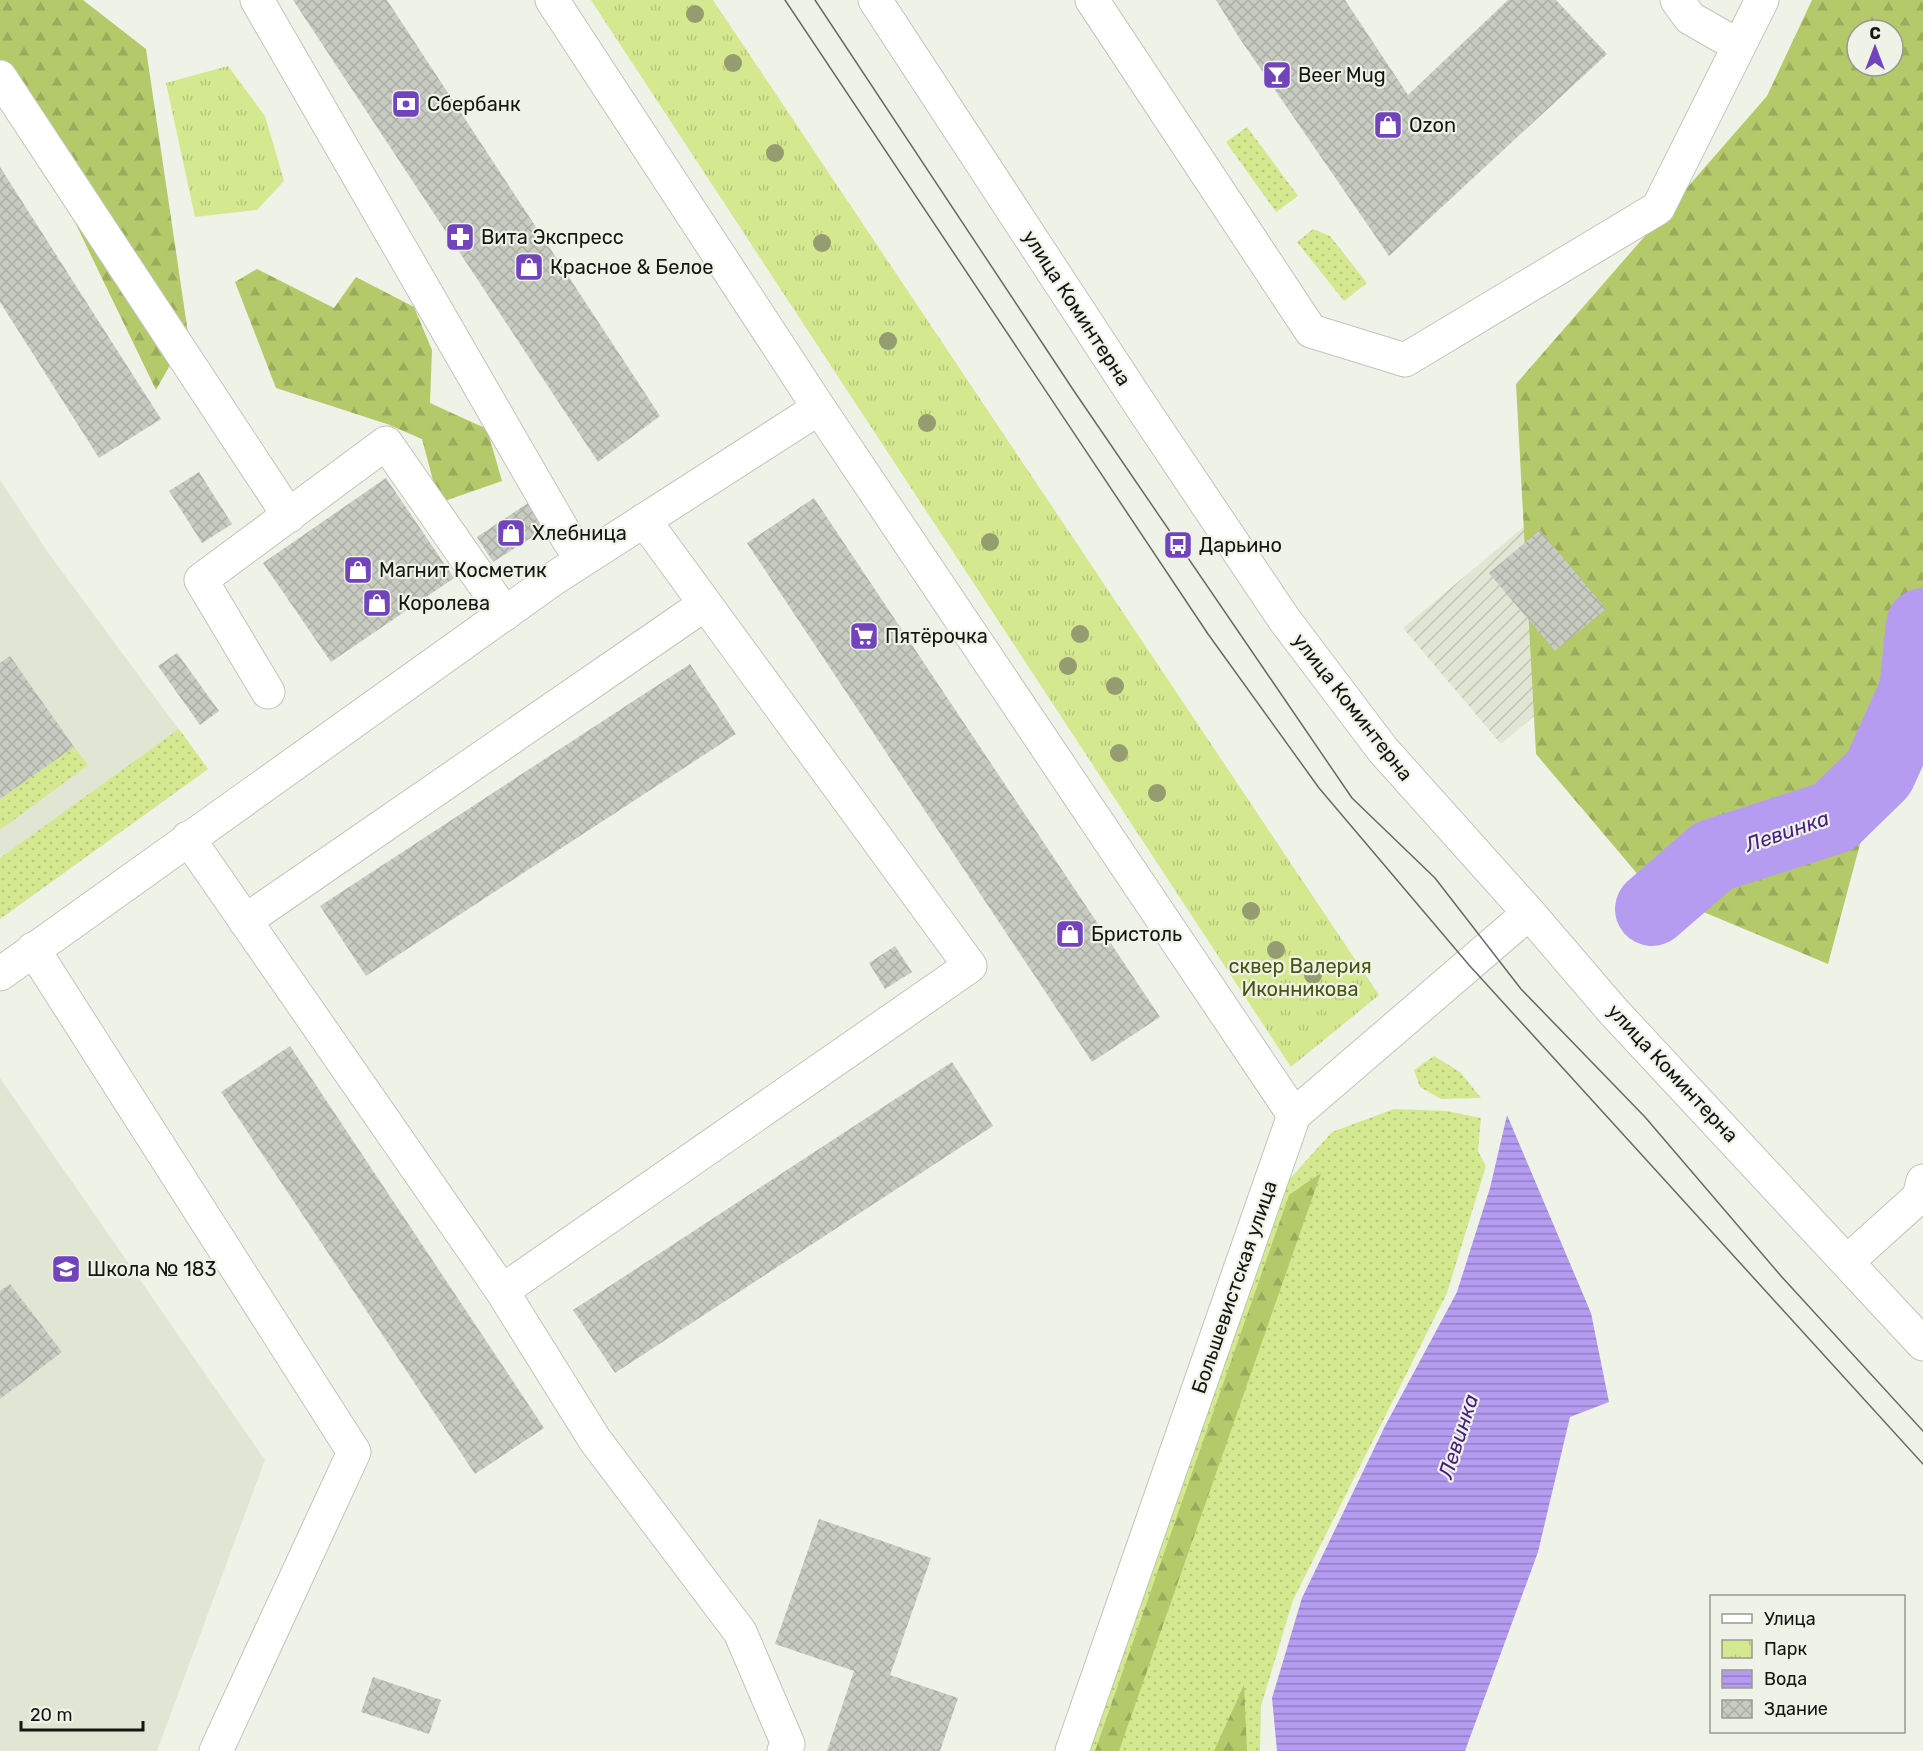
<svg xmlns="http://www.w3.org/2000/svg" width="1923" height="1751" font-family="Rubik,sans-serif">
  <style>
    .built { fill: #e1e6d4 }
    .industrial { fill: url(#industrial-furrows) }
    .grass { fill: url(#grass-dots) }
    .forest { fill: url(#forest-firs); fill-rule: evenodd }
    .park { fill: url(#park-tufts) }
    .water { fill: url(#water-rules) }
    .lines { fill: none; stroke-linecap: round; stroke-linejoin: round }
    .river { stroke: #b59cf1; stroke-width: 74 }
    .building { fill: url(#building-cross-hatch) }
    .minor-casing { stroke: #c2c4ba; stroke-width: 35 }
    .major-casing { stroke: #c2c4ba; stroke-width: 35 }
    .minor { stroke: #fff; stroke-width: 33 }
    .major { stroke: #fff; stroke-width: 33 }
    .tram { stroke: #686a63; stroke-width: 1.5 }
    .tree { fill: #949c70 }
    .labels { text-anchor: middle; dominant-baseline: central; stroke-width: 4.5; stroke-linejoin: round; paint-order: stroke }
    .poi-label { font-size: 20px; fill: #151612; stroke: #eff2e7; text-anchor: start }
    .street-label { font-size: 20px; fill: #151612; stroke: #eff2e7 }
    .park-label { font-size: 20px; fill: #49550f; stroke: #eff2e7 }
    .water-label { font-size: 21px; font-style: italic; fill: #471e80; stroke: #eff2e7 }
  </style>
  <defs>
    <pattern id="industrial-furrows" width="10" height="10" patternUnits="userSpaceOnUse" patternTransform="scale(1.5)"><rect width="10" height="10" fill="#e1e6d4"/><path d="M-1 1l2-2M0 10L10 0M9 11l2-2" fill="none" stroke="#c0c5b5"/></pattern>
    <pattern id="grass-dots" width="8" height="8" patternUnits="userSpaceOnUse" patternTransform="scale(1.5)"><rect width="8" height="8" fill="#d4e890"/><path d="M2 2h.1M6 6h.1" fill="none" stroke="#b5c67b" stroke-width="1.8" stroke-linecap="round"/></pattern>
    <pattern id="forest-firs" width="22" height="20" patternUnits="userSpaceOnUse" patternTransform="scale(1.5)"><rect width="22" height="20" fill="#b4c96a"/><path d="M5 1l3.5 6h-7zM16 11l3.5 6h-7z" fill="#9aac5b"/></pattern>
    <pattern id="park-tufts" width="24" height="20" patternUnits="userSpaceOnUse" patternTransform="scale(1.5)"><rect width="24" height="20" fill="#d4e890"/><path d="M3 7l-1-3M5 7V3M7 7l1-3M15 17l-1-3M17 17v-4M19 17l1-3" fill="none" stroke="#b5c67b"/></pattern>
    <pattern id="water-rules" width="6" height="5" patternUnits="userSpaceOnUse" patternTransform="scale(1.5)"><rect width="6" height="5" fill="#b59cf1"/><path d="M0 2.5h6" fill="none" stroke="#927ec2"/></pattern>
    <pattern id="building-cross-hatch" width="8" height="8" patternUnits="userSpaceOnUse" patternTransform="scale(1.5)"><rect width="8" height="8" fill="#c8cbc1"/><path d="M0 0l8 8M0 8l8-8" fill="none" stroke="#abaea5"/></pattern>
  </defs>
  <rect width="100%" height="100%" fill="#eff2e7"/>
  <!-- built -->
  <path class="built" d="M0 480 49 554 208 769 0 919Z
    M0 1078 265 1460 157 1751H0Z"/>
  <!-- industrial -->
  <path class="industrial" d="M1532 520 1629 636 1501 744 1403 628Z"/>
  <!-- grass -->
  <path class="grass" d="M1247 127 1298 196 1276 212 1226 142Z
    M1313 229 1330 236 1367 283 1344 301 1297 242Z
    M179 729 208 769 0 919V858Z
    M74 747 88 765 0 830V799Z
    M1434 1056 1460 1072 1481 1098 1441 1099 1420 1087 1414 1070Z
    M1394 1109 1447 1111 1481 1118 1478 1151 1486 1166 1447 1293 1293 1600 1261 1706 1260 1751H1083L1279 1191 1332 1132Z"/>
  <!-- forest -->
  <path class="forest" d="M0 0H83L146 49 188 333 156 390 0 67Z
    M1812 0H1923V639L1879 773 1828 964 1651 890 1536 754 1516 384 1767 96ZM1857 30H1893V66H1857Z
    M257 269 334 308 356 277 414 307 432 350 430 403 487 429 502 481 439 503 422 439 387 424 276 388 235 282Z
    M1321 1173 1119 1751H1095L1289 1195Z
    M1244 1685 1247 1751H1214Z"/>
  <!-- park -->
  <path class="park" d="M591 0H713L1379 995 1291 1067Z
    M228 66 265 116 284 181 257 210 195 217 166 83Z"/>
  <!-- water -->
  <path class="water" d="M1507 1115 1591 1313 1609 1402 1570 1417 1538 1552 1465 1751H1277L1272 1698 1302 1598 1385 1426 1457 1292 1490 1188Z"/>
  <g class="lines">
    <!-- river -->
    <path class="river" d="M1652 909 1713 856 1834 817 1879 773 1916 691 1923 625"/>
  </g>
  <!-- building -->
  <path class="building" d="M293 0H387L660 416 598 462Z
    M1216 0H1345L1408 95 1508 0H1556L1607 54 1389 256 1240 39Z
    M0 167 161 419 99 458 0 302Z
    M199 472 232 524 202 543 169 491Z
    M386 478 454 578 331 662 263 563Z
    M814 498 1160 1017 1092 1062 747 543Z
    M528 503 545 529 493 562 477 537Z
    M1540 530 1606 609 1555 651 1489 573Z
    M177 653 219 711 200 725 158 666Z
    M10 656 74 747 0 799V663Z
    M690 664 736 734 366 976 320 906Z
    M895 946 912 972 885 989 869 963Z
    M290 1046 544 1428 475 1474 221 1092Z
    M952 1062 993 1126 615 1373 573 1310Z
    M10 1284 62 1352 0 1399V1291Z
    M819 1519 931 1558 890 1675 958 1698 940 1751H827L854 1671 775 1644Z
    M373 1677 441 1700 429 1734 361 1712Z"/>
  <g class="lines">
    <!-- minor casing -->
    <g class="minor-casing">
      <path id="minor" d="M257 0 568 539 582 560
        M552 0 819 408 1294 1115
        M1092 0 1311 331 1405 360 1658 208 1762 0
        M1677 0 1690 18 1739 46
        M0 77 289 516
        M644 520 970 966 502 1291 595 1440 740 1632 788 1744 784 1751
        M268 692 201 580 386 443 505 614
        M188 838 502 1291
        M245 921 705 604
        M33 949 354 1452 216 1751
        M0 974 553 579 819 408
        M1848 1261 1919 1197 1923 1181
        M1072 1751 1294 1115 1529 913"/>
    </g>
    <!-- major casing -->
    <g class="major-casing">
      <path id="major" d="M875 0 1139 403 1284 619 1383 750 1529 913 1613 1011 1923 1344"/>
    </g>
    <!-- minor -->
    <use href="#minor" class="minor"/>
    <!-- major -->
    <use href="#major" class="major"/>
    <!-- tram -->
    <path class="tram" d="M785 0 1208 634 1319 788 1469 965 1923 1464
      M815 0 1074 391 1352 798 1435 878 1521 989 1645 1117 1781 1276 1923 1431"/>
  </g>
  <!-- trees -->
  <g class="tree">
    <circle cx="695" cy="14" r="9"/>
    <circle cx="733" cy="63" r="9"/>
    <circle cx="775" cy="153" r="9"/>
    <circle cx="822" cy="243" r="9"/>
    <circle cx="888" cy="341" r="9"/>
    <circle cx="927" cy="423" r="9"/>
    <circle cx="990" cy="542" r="9"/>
    <circle cx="1080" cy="634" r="9"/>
    <circle cx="1068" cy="666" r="9"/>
    <circle cx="1115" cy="686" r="9"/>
    <circle cx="1119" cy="753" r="9"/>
    <circle cx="1157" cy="793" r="9"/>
    <circle cx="1251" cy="911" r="9"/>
    <circle cx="1276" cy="950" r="9"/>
    <circle cx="1313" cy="975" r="9"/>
  </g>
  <!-- icons -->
  <defs>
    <g id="bar-square" transform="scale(1.5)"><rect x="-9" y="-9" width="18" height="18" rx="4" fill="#7244bc" stroke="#eff2e7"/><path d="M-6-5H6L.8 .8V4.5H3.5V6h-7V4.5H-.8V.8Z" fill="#fff"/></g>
    <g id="bank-square" transform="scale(1.5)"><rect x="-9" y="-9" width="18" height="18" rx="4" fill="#7244bc" stroke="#eff2e7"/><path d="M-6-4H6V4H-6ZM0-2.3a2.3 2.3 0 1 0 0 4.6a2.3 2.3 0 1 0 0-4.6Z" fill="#fff"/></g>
    <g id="shop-square" transform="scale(1.5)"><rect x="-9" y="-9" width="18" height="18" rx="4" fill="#7244bc" stroke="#eff2e7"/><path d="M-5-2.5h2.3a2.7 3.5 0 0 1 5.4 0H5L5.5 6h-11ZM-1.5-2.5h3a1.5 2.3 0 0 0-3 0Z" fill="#fff"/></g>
    <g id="pharmacy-square" transform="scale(1.5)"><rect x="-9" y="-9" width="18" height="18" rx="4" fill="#7244bc" stroke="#eff2e7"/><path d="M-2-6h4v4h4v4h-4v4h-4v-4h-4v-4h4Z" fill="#fff"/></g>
    <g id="bus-square" transform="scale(1.5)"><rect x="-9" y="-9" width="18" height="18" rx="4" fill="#7244bc" stroke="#eff2e7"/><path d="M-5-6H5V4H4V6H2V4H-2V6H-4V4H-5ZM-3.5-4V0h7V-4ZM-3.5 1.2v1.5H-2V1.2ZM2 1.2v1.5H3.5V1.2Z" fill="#fff"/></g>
    <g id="supermarket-square" transform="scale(1.5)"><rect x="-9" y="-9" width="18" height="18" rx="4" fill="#7244bc" stroke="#eff2e7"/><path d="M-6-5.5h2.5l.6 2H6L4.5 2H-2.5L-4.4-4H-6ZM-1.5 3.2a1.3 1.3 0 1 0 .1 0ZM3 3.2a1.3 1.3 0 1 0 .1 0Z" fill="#fff"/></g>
    <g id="school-square" transform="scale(1.5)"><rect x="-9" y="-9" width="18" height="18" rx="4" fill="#7244bc" stroke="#eff2e7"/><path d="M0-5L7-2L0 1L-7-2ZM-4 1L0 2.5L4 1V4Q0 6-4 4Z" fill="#fff"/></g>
  </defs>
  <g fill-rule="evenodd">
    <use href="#bar-square" x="1277" y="75"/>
    <use href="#bank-square" x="406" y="104"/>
    <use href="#shop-square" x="1388" y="125"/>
    <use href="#pharmacy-square" x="460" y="237"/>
    <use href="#shop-square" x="529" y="267"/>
    <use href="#shop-square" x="511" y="533"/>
    <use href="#bus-square" x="1178" y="545"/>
    <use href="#shop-square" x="358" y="570"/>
    <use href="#shop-square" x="377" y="603"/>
    <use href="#supermarket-square" x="864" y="636"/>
    <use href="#shop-square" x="1070" y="934"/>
    <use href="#school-square" x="66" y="1269"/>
  </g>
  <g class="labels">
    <!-- poi labels -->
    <g class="poi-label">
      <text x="1298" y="75">Beer Mug</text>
      <text x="427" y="104">Сбербанк</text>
      <text x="1409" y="125">Ozon</text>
      <text x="481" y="237">Вита Экспресс</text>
      <text x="550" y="267">Красное &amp; Белое</text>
      <text x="532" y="533">Хлебница</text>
      <text x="1199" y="545">Дарьино</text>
      <text x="379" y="570">Магнит Косметик</text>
      <text x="398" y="603">Королева</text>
      <text x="885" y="636">Пятёрочка</text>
      <text x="1091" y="934">Бристоль</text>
      <text x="87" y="1269">Школа № 183</text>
    </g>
    <!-- street labels -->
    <g class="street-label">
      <text transform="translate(1077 308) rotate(57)">улица Коминтерна</text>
      <text transform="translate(1353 707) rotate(52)">улица Коминтерна</text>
      <text transform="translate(1673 1073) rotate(47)">улица Коминтерна</text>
      <text transform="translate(1234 1287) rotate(-71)">Большевистская улица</text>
    </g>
    <!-- park labels -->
    <g class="park-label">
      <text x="1300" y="966">сквер Валерия<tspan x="1300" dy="23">Иконникова</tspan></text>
    </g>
    <!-- water labels -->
    <g class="water-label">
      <text transform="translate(1787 831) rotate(-19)">Левинка</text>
      <text transform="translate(1458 1436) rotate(-72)">Левинка</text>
    </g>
  </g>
  <!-- legend -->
  <rect x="1710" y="1595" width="195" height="138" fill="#eff2e7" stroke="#989a92" stroke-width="1.5"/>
  <rect x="1722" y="1614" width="30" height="9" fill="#ffffff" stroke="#989a92" stroke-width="1.5"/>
  <text x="1764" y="1625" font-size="18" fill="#151612">Улица</text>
  <rect x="1722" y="1640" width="30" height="18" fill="url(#park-tufts)" stroke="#989a92" stroke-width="1.5"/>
  <text x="1764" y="1655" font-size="18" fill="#151612">Парк</text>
  <rect x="1722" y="1670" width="30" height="18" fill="url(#water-rules)" stroke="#989a92" stroke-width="1.5"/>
  <text x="1764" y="1685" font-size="18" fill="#151612">Вода</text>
  <rect x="1722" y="1700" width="30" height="18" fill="url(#building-cross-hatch)" stroke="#989a92" stroke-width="1.5"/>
  <text x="1764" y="1715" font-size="18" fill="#151612">Здание</text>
  <!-- north arrow -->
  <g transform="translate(1875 48)"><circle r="28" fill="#eff2e7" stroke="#989a92" stroke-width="1.5"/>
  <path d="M0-4.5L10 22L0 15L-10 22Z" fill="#7244bc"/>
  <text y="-9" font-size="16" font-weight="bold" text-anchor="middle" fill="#151612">С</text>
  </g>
  <!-- scale -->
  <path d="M21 1721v9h122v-9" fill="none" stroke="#151612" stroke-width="3"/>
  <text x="30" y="1721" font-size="18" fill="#151612" stroke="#eff2e7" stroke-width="4.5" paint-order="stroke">20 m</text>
</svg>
